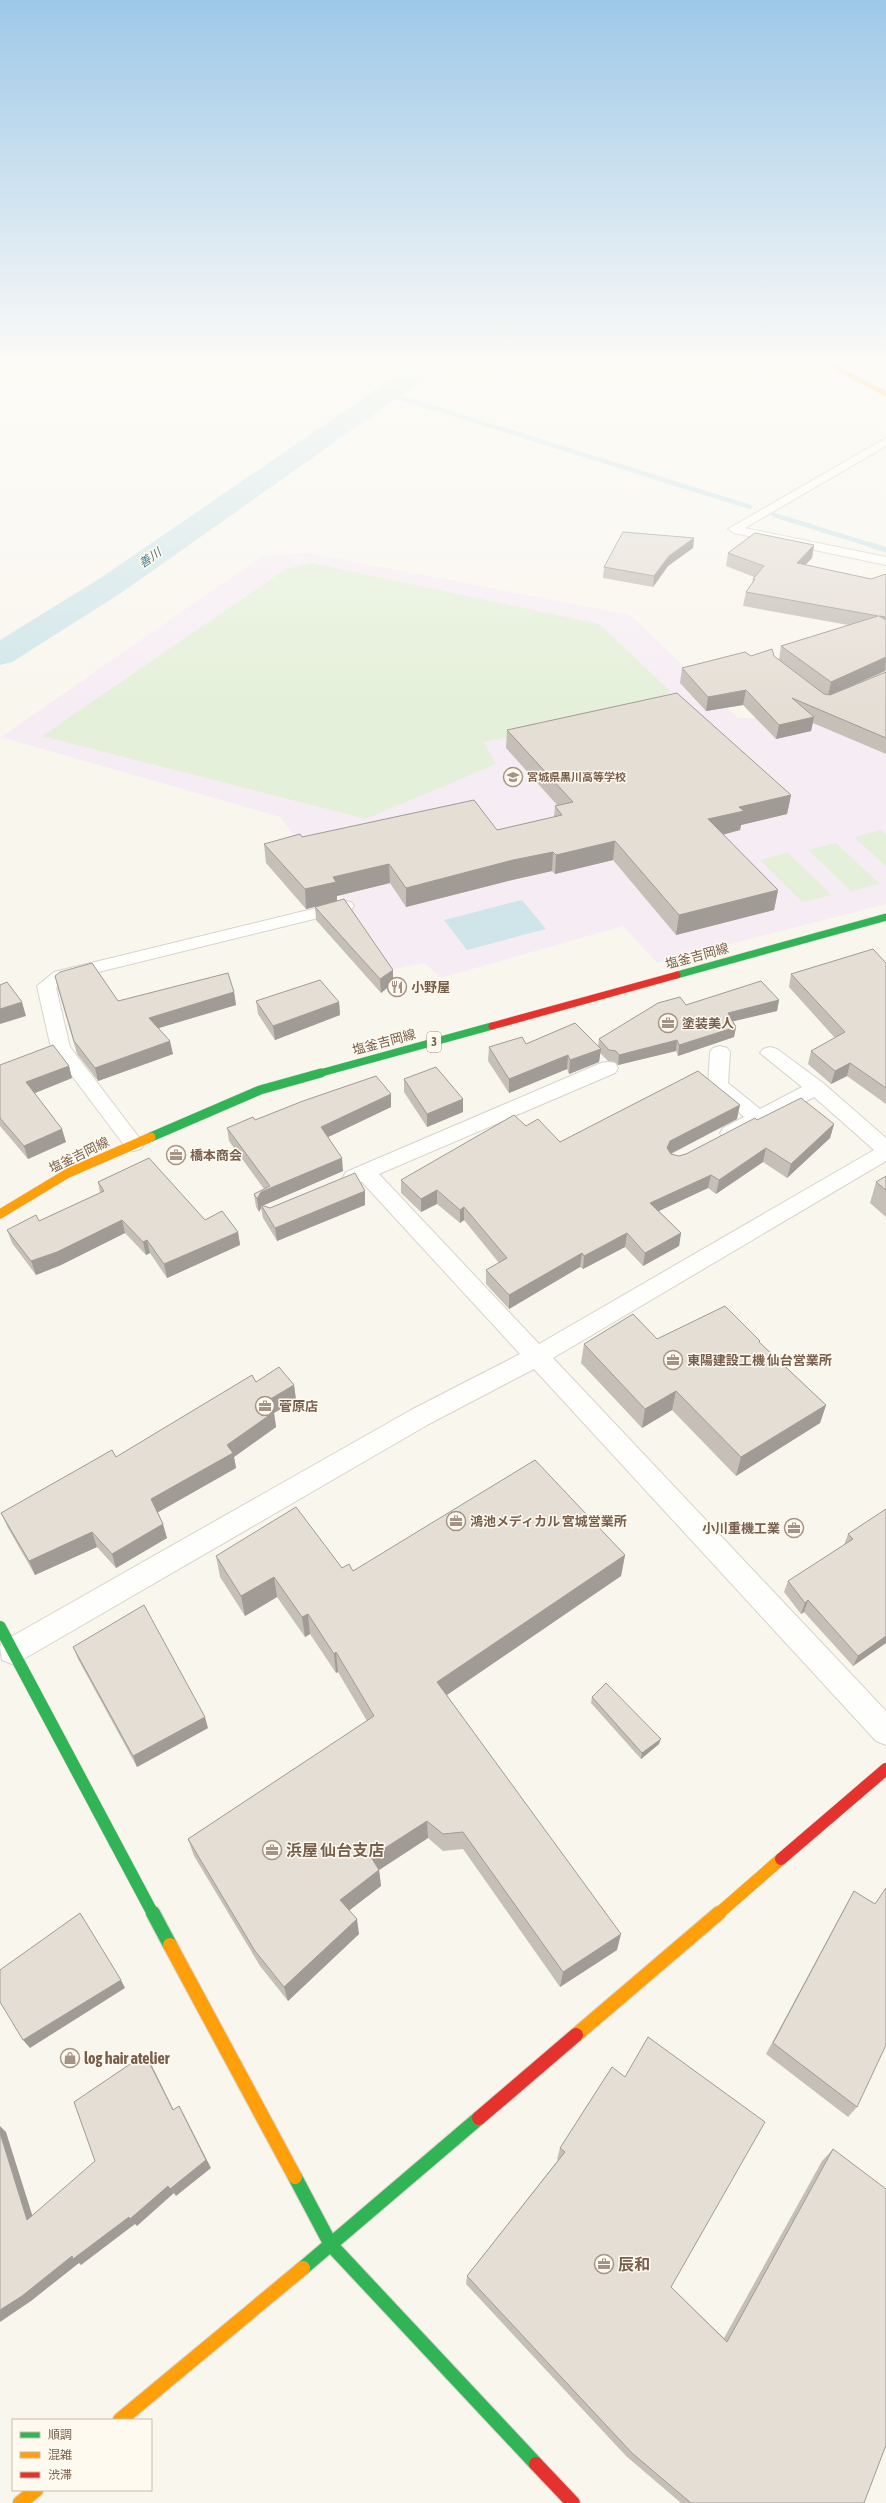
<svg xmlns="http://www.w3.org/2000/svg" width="886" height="2503" font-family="'Asap Condensed','Noto Sans JP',sans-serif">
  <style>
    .education { fill: #f6edf4 }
    .green { fill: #e4f0d9 }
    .water { fill: #cfe5e9 }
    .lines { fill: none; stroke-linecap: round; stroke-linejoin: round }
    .stream-far1 { stroke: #cfe5e9; stroke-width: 4.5 }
    .stream { stroke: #cfe5e9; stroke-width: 5.5 }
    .river { fill: #cfe5e9; fill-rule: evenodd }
    .street-casing { stroke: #d8d3cc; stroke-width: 2 }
    .fast-far3-casing { stroke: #d9d3cb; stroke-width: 8 }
    .fast-far2-casing { stroke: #d9d3cb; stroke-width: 10 }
    .fast-far1-casing { stroke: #d9d3cb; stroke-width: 13 }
    .fast-casing { stroke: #d9d3cb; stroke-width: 16 }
    .slow-far3-casing { stroke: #d9d3cb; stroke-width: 5 }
    .slow-far2-casing { stroke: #d9d3cb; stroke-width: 10 }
    .slow-far1-casing { stroke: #d9d3cb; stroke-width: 13 }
    .slow-casing { stroke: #d9d3cb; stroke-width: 16 }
    .jam-far2-casing { stroke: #d9d3cb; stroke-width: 8 }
    .jam-far1-casing { stroke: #d9d3cb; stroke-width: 13 }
    .jam-casing { stroke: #d9d3cb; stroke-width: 16 }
    .street { fill: #fefefc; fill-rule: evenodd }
    .fast-far3 { stroke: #30b455; stroke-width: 7 }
    .fast-far2 { stroke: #30b455; stroke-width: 9 }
    .fast-far1 { stroke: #30b455; stroke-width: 12 }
    .fast { stroke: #30b455; stroke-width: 14 }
    .slow-far3 { stroke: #ff9f0a; stroke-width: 4.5 }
    .slow-far2 { stroke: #ff9f0a; stroke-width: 9 }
    .slow-far1 { stroke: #ff9f0a; stroke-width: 12 }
    .slow { stroke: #ff9f0a; stroke-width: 14 }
    .jam-far2 { stroke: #e5322d; stroke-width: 7 }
    .jam-far1 { stroke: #e5322d; stroke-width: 12 }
    .jam { stroke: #e5322d; stroke-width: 14 }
    .wall { fill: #c5bfb7 }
    .shaded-wall { fill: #a09b95 }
    .building { fill: #e5ded5; stroke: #a09b95 }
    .labels { text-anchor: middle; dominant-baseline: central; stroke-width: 3; stroke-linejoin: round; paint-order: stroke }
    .far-poi-label { font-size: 11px; font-weight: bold; fill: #785f4c; stroke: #fffaf0; text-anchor: start }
    .far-water-label { font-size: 12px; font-style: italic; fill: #457a8b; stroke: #fffaf0 }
    .shield { fill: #fffaf0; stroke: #a08e7d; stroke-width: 1 }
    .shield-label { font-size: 12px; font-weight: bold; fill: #785f4c }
    .street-label { font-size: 13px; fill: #785f4c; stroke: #fffaf0 }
    .poi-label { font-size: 13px; font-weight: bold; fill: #785f4c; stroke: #fffaf0; text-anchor: start }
    .near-poi-label { font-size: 16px; font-weight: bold; fill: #785f4c; stroke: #fffaf0; text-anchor: start }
  </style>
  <rect width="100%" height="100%" fill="#f9f6ee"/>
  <!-- education -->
  <path class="education" d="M309 553 630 615 738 718H771L886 682V904L657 963 623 926 441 978 424 963 393 969 356 916 280 817 1 737 262 556Z"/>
  <!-- green -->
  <path class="green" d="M312 563 599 624 670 691 648 707 484 742 496 764 366 819 42 736 286 569Z
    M881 830 886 835V866L854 837Z
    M836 843 880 884 851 891 808 850Z
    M788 853 832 895 802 902 760 860Z"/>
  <!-- water -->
  <path class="water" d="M522 900 546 929 467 950 444 920Z"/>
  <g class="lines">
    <!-- stream-far1 -->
    <path class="stream-far1" d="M386 393 750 507
      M774 515 874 546"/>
    <!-- stream -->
    <path class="stream" d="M871 545 886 550"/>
    <!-- river -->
    <path class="river" d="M419 360H448L444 365 121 593 12 662 0 665V640L99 579Z"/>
    <!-- street casing -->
    <g class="street-casing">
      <path id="street" d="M886 438V446L745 528 886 557V565L734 533 728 529Z
        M345 901 351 902 354 906 351 910 66 980 56 988 70 1047 144 1144 141 1149 134 1151 127 1149 51 1048 37 986 54 972Z
        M720 1046 727 1048 730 1052 728 1083 760 1109 802 1087 760 1053 763 1049 770 1047 777 1049 823 1083 886 1138V1161L553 1358 886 1711V1745L876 1741 534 1369 429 1424 22 1660 12 1664 2 1660 0 1647 2 1642 411 1410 520 1354 362 1182 353 1184 346 1182 343 1177 346 1172 601 1063 608 1062 615 1063 618 1068 615 1073 379 1174 539 1344 874 1150 814 1097 737 1138 730 1140 723 1138 720 1133 723 1128 744 1117 708 1085 710 1052 713 1048Z"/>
    </g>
    <!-- fast-far3 casing -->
    <g class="fast-far3-casing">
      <path id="fast-far3" d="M677 975 886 917
        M317 1074 492 1026"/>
    </g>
    <!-- fast-far2 casing -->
    <g class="fast-far2-casing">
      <path id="fast-far2" d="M151 1137 260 1090 321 1073"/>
    </g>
    <!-- fast-far1 casing -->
    <g class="fast-far1-casing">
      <path id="fast-far1" d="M0 1627 153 1914"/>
    </g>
    <!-- fast casing -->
    <g class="fast-casing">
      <path id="fast" d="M153 1913 170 1945
        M295 2177 331 2245 536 2464
        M303 2268 479 2118"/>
    </g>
    <!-- slow-far3 casing -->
    <g class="slow-far3-casing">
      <path id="slow-far3" d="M821 360 886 394"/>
    </g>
    <!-- slow-far2 casing -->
    <g class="slow-far2-casing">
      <path id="slow-far2" d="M0 1214 68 1173 151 1137"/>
    </g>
    <!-- slow-far1 casing -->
    <g class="slow-far1-casing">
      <path id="slow-far1" d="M718 1914 781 1859"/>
    </g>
    <!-- slow casing -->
    <g class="slow-casing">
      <path id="slow" d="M170 1945 295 2177
        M576 2035 719 1913
        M120 2420 303 2268
        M20 2503 36 2490"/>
    </g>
    <!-- jam-far2 casing -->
    <g class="jam-far2-casing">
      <path id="jam-far2" d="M492 1026 677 975"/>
    </g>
    <!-- jam-far1 casing -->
    <g class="jam-far1-casing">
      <path id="jam-far1" d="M781 1859 886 1769"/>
    </g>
    <!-- jam casing -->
    <g class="jam-casing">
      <path id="jam" d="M479 2118 576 2035
        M536 2464 573 2503"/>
    </g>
    <!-- street -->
    <use href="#street" class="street"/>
    <!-- fast-far3 -->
    <use href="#fast-far3" class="fast-far3"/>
    <!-- fast-far2 -->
    <use href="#fast-far2" class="fast-far2"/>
    <!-- fast-far1 -->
    <use href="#fast-far1" class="fast-far1"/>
    <!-- fast -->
    <use href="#fast" class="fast"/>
    <!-- slow-far3 -->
    <use href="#slow-far3" class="slow-far3"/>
    <!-- slow-far2 -->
    <use href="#slow-far2" class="slow-far2"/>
    <!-- slow-far1 -->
    <use href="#slow-far1" class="slow-far1"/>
    <!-- slow -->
    <use href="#slow" class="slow"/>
    <!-- jam-far2 -->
    <use href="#jam-far2" class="jam-far2"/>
    <!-- jam-far1 -->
    <use href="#jam-far1" class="jam-far1"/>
    <!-- jam -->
    <use href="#jam" class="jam"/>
  </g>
  <!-- wall -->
  <path class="wall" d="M694 538 693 548 668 566 653 587 603 578 604 567Z
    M814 545 812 558 805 565 871 579 886 574V671H885L851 686 886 672V754L813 723 811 731 776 739 743 705 706 711 680 683 682 668 751 656H774L779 660 781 646 848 625 743 606 746 592 752 583 753 579 754 577 726 566 728 553Z
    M507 730 791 795 787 814 741 825 740 830 723 835 778 890 774 910 676 935 613 860 555 874 552 871 512 880 406 907 390 883 337 896V901L306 909 266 863 264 844 302 837 497 830 554 817 555 806H558L506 748Z
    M315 907 393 983 381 993 316 920Z
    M886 963V1104L847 1076 831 1084 808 1064 811 1051 835 1038 789 987 791 974Z
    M55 976 118 1001 234 992 236 1005 159 1028 173 1054 98 1081 77 1054 58 989Z
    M779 1000 777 1011 733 1021 736 1027 734 1037 678 1056 676 1051 618 1065 615 1062 608 1061 600 1053 599 1062 569 1074 567 1069 509 1093 488 1061 489 1047 526 1044 598 1046 599 1039 686 1005Z
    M256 1001 339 1002 340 1015 275 1040 258 1014Z
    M0 1065 69 1066 72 1078 35 1093 66 1142 28 1159 0 1126Z
    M404 1079 463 1099V1112L427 1127 404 1092Z
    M391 1094V1107L328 1137 343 1171 262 1206 270 1208 365 1205 277 1241 263 1218 261 1208 259 1212 256 1207 254 1194 264 1189 229 1141 227 1128 255 1120Z
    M737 1119 671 1154 679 1156 686 1154 757 1120 834 1124 830 1138 787 1178 763 1162 716 1194 708 1188 659 1211 681 1233 679 1246 643 1266 625 1247 583 1269 580 1267 509 1309 486 1284V1270L499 1263 464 1220 460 1223 437 1204 421 1212 401 1193V1180L526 1126 560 1142Z
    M886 1176V1217L870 1203 876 1182Z
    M98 1182 238 1232 240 1245 167 1278 150 1253 146 1255 125 1233 61 1265 36 1275 12 1243 7 1230 39 1221 100 1193Z
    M657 1339 760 1343 826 1405 820 1423 736 1476 672 1410 642 1428 581 1363 584 1344Z
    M256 1382 294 1385 296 1400 274 1413 276 1427 234 1457 236 1468 158 1512 167 1538 116 1568 97 1547 35 1575 8 1528 1 1513 116 1457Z
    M886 1509V1643L853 1666 804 1612 801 1614 784 1592 788 1581 844 1545 848 1534Z
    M625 1555 621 1576 447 1695 617 1950 560 1987 463 1849 443 1851 428 1838 379 1870 381 1886 349 1910 359 1934 288 2001 260 1966 194 1856 188 1839 367 1721 338 1672 336 1673 310 1634 305 1637 277 1597 245 1616 220 1577 216 1556 342 1568 353 1571Z
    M73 1647 208 1728 137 1767 78 1659Z
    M592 1697 659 1744 641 1759 591 1703Z
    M854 1891 857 2107 848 2117 766 2054 846 1905Z
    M612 2067 671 2287 724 2338 822 2161 833 2149 864 2503H681L626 2456 466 2284 467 2276 558 2160 557 2159 560 2148Z"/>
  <!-- shaded-wall -->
  <path class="shaded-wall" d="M694 538 693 548 668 566 653 587 654 576 669 556Z
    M814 545 812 558 794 577 797 563Z
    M886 657 885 671 828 696 831 682Z
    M746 690 743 705 706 711 708 697Z
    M814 717 811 731 776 739 779 725Z
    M791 795 787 814 741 825 740 830 705 839 708 819 739 807Z
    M615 841 613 860 555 874 556 855Z
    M553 852 552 871 512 880 406 907V888L513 860Z
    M389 864 390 883 337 896V901L306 909 305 889 333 877Z
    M778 890 774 910 676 935 679 915Z
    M393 970V983L381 993 380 979Z
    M234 992 236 1005 152 1030 149 1018Z
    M779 1000 777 1011 726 1023 728 1013Z
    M22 1002 26 1016 0 1024V1009Z
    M339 1002 340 1015 275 1040 273 1026Z
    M736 1027 734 1037 678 1056 679 1045Z
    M677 1040 676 1051 618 1065 619 1055Z
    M170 1041 173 1054 98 1081 95 1068Z
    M601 1049 599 1062 569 1074 570 1060Z
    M568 1055 567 1069 509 1093V1079Z
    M850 1063 847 1076 831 1084 835 1071Z
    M69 1066 72 1078 30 1095 26 1082Z
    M391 1094V1107L322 1140 321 1127Z
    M463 1099V1112L427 1127V1114Z
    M740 1105 737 1119 668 1155 667 1148 670 1141Z
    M834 1124 830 1138 787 1178 791 1164Z
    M62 1129 66 1142 28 1159 24 1146Z
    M766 1148 763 1162 716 1194 719 1180Z
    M342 1158 343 1171 262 1206 261 1205V1208L259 1212 257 1199 261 1192Z
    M711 1175 708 1188 648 1216 650 1203Z
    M437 1190V1204L421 1212V1199Z
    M365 1191V1205L277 1241 275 1228Z
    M464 1207V1220L460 1223V1210Z
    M122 1220 125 1233 61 1265 36 1275 31 1261Z
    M238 1232 240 1245 167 1278 164 1264Z
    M627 1233 625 1247 583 1269 584 1256Z
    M681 1233 679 1246 643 1266 645 1253Z
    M147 1240 150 1253 146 1255 143 1242Z
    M582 1253 580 1267 509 1309V1295Z
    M294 1385 296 1400 274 1413 276 1427 234 1457 236 1468 155 1514 151 1499 267 1401Z
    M676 1391 672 1410 642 1428 645 1409Z
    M826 1405 820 1423 736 1476 741 1457Z
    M163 1524 167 1538 116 1568 112 1554Z
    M92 1532 97 1547 35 1575 29 1561Z
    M625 1555 621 1576 438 1701 437 1682Z
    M274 1577 277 1597 245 1616 241 1596Z
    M808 1600 804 1612 801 1614 805 1603Z
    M308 1614 310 1634 305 1637 302 1617Z
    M886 1636V1643L853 1666 858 1656Z
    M336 1652 338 1672 336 1673 334 1654Z
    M205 1717 208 1728 137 1767 133 1756Z
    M661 1739 659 1744 641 1759 642 1753Z
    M427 1821 428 1838 373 1874 371 1857Z
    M379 1870 381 1886 342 1916 340 1900Z
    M357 1919 359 1934 288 2001 284 1987Z
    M621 1934 617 1950 560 1987 563 1972Z
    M121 1980 125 1988 30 2048 23 2040Z
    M145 2054 151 2064 178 2119 173 2110Z
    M179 2106 184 2115 211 2168 176 2196 174 2193 137 2226 135 2224 81 2265 79 2263 31 2301 0 2322V2310L72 2256Z
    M0 2126 6 2132 36 2227 27 2220 0 2133Z"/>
  <!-- building -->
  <path class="building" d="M623 532 694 538 669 556 654 576 604 567Z
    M755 533 814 545 797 563 871 579 886 574V617L879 616 886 620V657L831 682 781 646 878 616 746 592 755 579H753L764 566 728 553Z
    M772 649 774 656 824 694 830 695 886 672V738L792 698 814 717 779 725 746 690 708 697 682 668 745 652 751 656Z
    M677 693 791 795 739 807 744 811 708 819 778 890 679 915 615 841 556 855 553 852 513 860 406 888 389 864 333 877 336 882 305 889 264 844 300 834 302 837 474 800 497 830 562 815 555 806 573 802 507 730Z
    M344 899 393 970 380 979 315 907Z
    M873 949 886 963V1088L850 1063 835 1071 811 1051 845 1032 791 974Z
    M92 963 118 1001 228 973 234 992 149 1018 170 1041 95 1068 74 1041 55 976 60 972Z
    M320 980 339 1002 273 1026 256 1001Z
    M761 981 779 1000 728 1013 736 1027 679 1045 677 1040 619 1055 616 1051 609 1050 599 1039 658 1003 680 997 686 1005Z
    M7 982 22 1002 0 1009V985Z
    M575 1023 601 1049 570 1060 568 1055 509 1079 489 1047 522 1037 526 1044Z
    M53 1045 69 1066 26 1082 62 1129 24 1146 0 1118V1065Z
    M436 1067 463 1099 427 1114 404 1079Z
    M698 1071 740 1105 670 1141 667 1148 671 1154 679 1156 686 1154 755 1118 757 1120 801 1098 834 1124 791 1164 766 1148 719 1180 711 1175 650 1203 681 1233 645 1253 627 1233 584 1256 582 1253 509 1295 486 1270 507 1258 464 1207 460 1210 437 1190 421 1199 401 1180 514 1115 526 1126 538 1119 560 1142Z
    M376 1076 391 1094 321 1127 342 1158 261 1192 257 1199 254 1194 270 1186 227 1128 253 1117 255 1120 303 1101Z
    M149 1158 205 1220 222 1211 238 1232 164 1264 147 1240 143 1242 122 1220 57 1252 31 1261 7 1230 36 1215 39 1221 104 1191 98 1182Z
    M355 1173 365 1191 275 1228 261 1205 270 1208Z
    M886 1176V1190L876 1182Z
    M725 1306 760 1341 759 1342 826 1405 741 1457 676 1391 645 1409 584 1344 633 1314 657 1339Z
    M279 1367 294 1385 267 1401 274 1412 227 1445 233 1453 151 1499 163 1524 112 1554 92 1532 29 1561 1 1513 112 1450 116 1457 252 1375 256 1382Z
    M535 1460 625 1555 437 1682 621 1934 563 1972 463 1832 443 1834 427 1821 371 1857 379 1870 340 1900 357 1919 284 1987 255 1951 188 1839 374 1716 336 1652 334 1654 308 1614 302 1617 274 1577 241 1596 216 1556 296 1507 342 1568 349 1564 353 1571Z
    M886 1509V1636L858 1656 808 1600 805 1603 788 1581 853 1539 848 1534Z
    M144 1605 205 1717 133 1756 73 1647Z
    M606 1683 661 1739 642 1753 592 1697Z
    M886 1888V2045L857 2107 773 2043 854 1891 875 1904Z
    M80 1913 121 1980 23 2040 0 2002V1970Z
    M648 2037 765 2122 671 2287 727 2342 833 2149 886 2189V2445L864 2503H691L632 2453 467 2276 565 2152 560 2148 612 2067 625 2077Z
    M145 2054 173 2110 179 2106 206 2160 170 2189 168 2186 130 2219 129 2217 73 2259 72 2256 22 2296 0 2310V2133L27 2220 95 2161 74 2102Z"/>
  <!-- sky -->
  <linearGradient id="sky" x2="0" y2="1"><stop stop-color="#9ec8e8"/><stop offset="0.51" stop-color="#fcfbf7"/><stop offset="1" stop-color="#fcfbf7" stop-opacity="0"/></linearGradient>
  <rect width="886" height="711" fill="url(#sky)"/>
  <!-- icons -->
  <defs>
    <g id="school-ring" transform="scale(1)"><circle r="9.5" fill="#fffaf0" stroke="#a59485" stroke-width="1.5"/><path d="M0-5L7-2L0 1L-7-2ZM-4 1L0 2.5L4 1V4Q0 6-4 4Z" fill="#a59485"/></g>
    <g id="restaurant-ring" transform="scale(1)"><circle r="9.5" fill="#fffaf0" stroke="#a59485" stroke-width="1.5"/><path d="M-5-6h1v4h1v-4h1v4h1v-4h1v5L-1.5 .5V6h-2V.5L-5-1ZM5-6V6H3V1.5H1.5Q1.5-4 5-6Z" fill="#a59485"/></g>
    <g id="office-ring" transform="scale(1)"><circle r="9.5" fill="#fffaf0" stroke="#a59485" stroke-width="1.5"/><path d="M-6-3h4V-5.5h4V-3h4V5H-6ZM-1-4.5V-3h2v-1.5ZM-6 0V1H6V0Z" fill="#a59485"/></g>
    <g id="shop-ring" transform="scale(1)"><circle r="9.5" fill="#fffaf0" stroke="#a59485" stroke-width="1.5"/><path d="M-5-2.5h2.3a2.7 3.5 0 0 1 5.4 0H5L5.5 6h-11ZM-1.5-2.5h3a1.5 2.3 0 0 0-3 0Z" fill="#a59485"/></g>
  </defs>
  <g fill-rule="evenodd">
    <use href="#school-ring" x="513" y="777"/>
    <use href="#restaurant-ring" x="397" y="987"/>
    <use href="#office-ring" x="668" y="1023"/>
    <use href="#office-ring" x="176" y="1155"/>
    <use href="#office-ring" x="673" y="1360"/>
    <use href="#office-ring" x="265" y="1406"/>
    <use href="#office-ring" x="456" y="1521"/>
    <use href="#office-ring" x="794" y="1528"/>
    <use href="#office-ring" x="272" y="1850"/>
    <use href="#shop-ring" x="70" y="2058"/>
    <use href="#office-ring" x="604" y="2264"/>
  </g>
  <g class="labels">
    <!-- far-poi labels -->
    <g class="far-poi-label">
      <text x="527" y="777">宮城県黒川高等学校</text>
    </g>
    <!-- far-water labels -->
    <g class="far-water-label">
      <text transform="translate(150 558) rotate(-35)">善川</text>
    </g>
    <!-- shield labels -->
    <rect class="shield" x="427" y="1032" width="14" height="20" rx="3"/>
    <g class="shield-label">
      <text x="434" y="1042">3</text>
    </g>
    <!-- street labels -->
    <g class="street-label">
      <text transform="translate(697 956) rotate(-15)">塩釜吉岡線</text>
      <text transform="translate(384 1042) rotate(-15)">塩釜吉岡線</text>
      <text transform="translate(79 1155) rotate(-26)">塩釜吉岡線</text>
    </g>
    <!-- poi labels -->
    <g class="poi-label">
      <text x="411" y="987">小野屋</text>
      <text x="682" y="1023">塗装美人</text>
      <text x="190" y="1155">橋本商会</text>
      <text x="687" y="1360">東陽建設工機 仙台営業所</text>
      <text x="279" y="1406">菅原店</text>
      <text x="470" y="1521">鴻池メディカル 宮城営業所</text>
      <text x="780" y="1528" text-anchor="end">小川重機工業</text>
    </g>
    <!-- near-poi labels -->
    <g class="near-poi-label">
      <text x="286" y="1850">浜屋 仙台支店</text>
      <text x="84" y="2058">log hair atelier</text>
      <text x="618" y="2264">辰和</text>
    </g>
  </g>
  <!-- legend -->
  <rect x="12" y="2419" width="140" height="72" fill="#fffaf0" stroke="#c9bcae"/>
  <rect x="20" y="2432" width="20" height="6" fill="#30b455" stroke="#c9bcae"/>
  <text x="48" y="2439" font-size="12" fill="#785f4c">順調</text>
  <rect x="20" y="2452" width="20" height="6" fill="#ff9f0a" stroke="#c9bcae"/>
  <text x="48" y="2459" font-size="12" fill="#785f4c">混雑</text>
  <rect x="20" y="2472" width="20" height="6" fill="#e5322d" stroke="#c9bcae"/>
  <text x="48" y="2479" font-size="12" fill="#785f4c">渋滞</text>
</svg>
